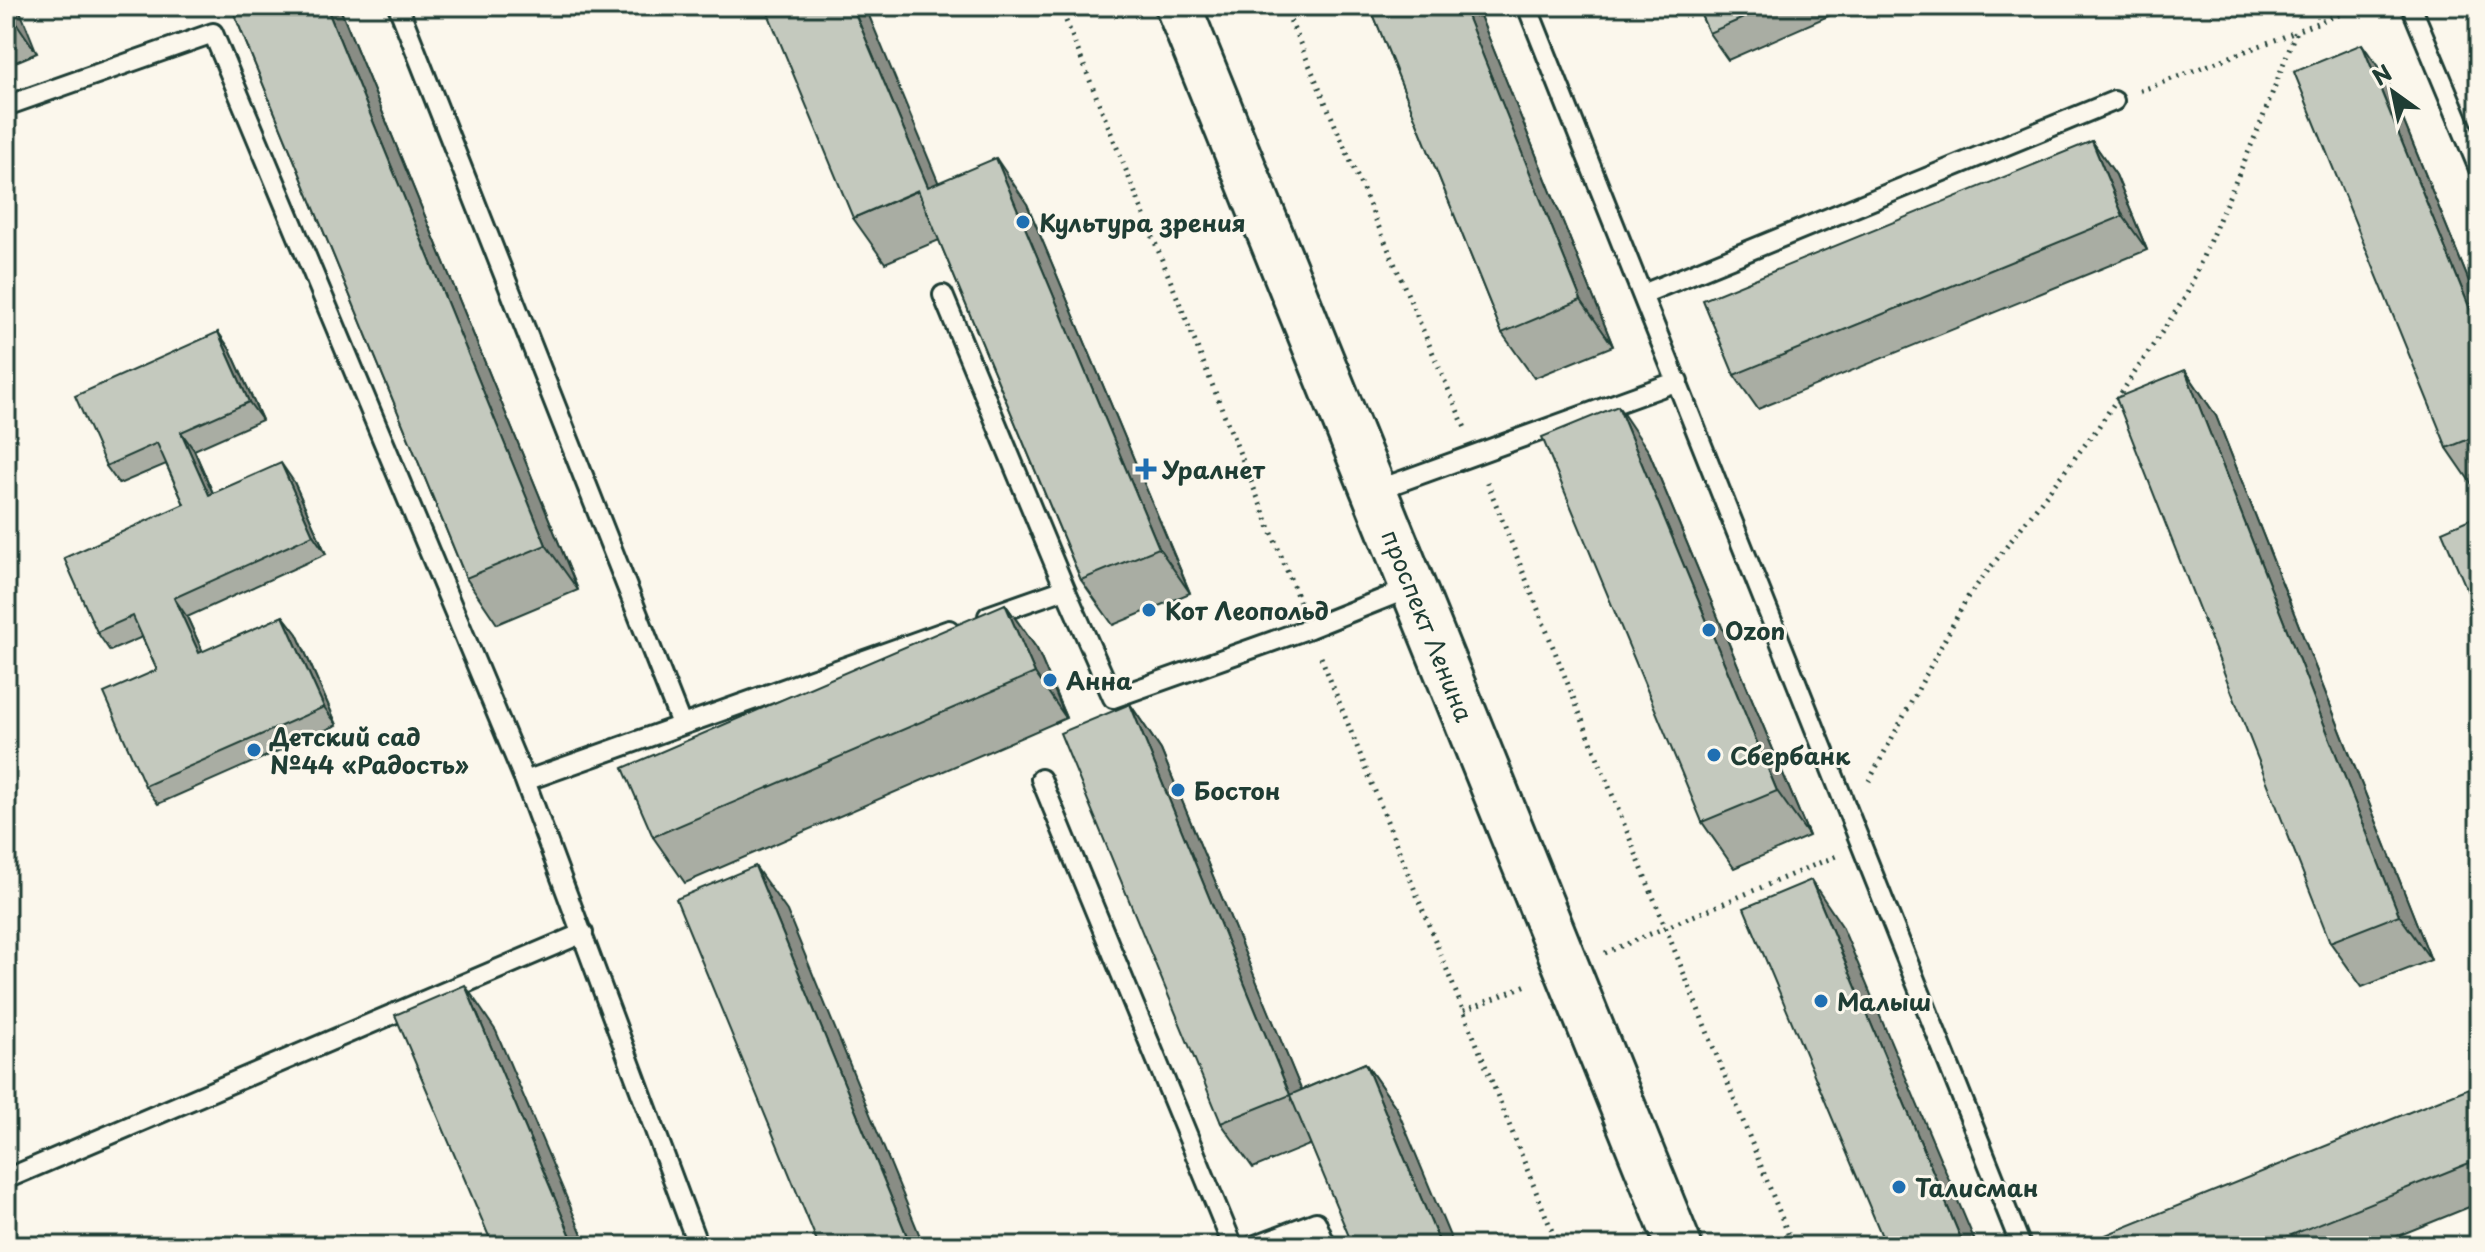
<svg xmlns="http://www.w3.org/2000/svg" width="2485" height="1252" font-family="'Playpen Sans',sans-serif">
  <style>
    .lines { fill: none; stroke-linecap: round; stroke-linejoin: round }
    .lane-casing { stroke: #1f3d34; stroke-width: 24 }
    .secondary-casing { stroke: #1f3d34; stroke-width: 50 }
    .path { stroke: #1f3d34; stroke-width: 5; stroke-dasharray: 2 6; stroke-linecap: butt }
    .lane { stroke: #fbf7ec; stroke-width: 18 }
    .secondary { stroke: #fbf7ec; stroke-width: 44 }
    .wall { fill: #a9ada3; stroke: #1f3d34; stroke-width: 2 }
    .shaded-wall { fill: #898d85; stroke: #1f3d34; stroke-width: 2 }
    .building { fill: #c4c9be; stroke: #1f3d34; stroke-width: 2 }
    .poi-dot { fill: #1f6fb2; stroke: #fbf7ec; stroke-width: 3 }
    .labels { text-anchor: middle; dominant-baseline: central; stroke-width: 6; stroke-linejoin: round; paint-order: stroke }
    .poi-label { font-size: 24px; font-weight: bold; fill: #1f3d34; stroke: #fbf7ec; text-anchor: start }
    .street-label { font-size: 24px; fill: #1f3d34; stroke: #fbf7ec }
  </style>
  <rect width="100%" height="100%" fill="#fbf7ec"/>
  <filter id="ink" filterUnits="userSpaceOnUse"><feTurbulence type="fractalNoise" baseFrequency=".0125" numOctaves="2"/><feDisplacementMap in="SourceGraphic" scale="16" xChannelSelector="R" yChannelSelector="G"/><feConvolveMatrix kernelMatrix="1 2 1 2 8 2 1 2 1" color-interpolation-filters="sRGB"/></filter>
  <g filter="url(#ink)">
    <g class="lines">
      <!-- lane casing -->
      <g class="lane-casing">
        <path id="lane" d="M398 6 681 724
          M1527 6 2021 1246
          M2411 6 2479 169
          M6 106 213 33 525 781 698 1246
          M1643 294 2114 101
          M943 295 1065 589 1113 698 1310 628 1413 587
          M1374 491 1678 381
          M988 616 1065 589
          M1041 779 1233 1246
          M525 781 949 630
          M6 1179 583 933
          M1253 1246 1316 1222 1326 1246"/>
      </g>
      <!-- secondary casing -->
      <g class="secondary-casing">
        <g id="secondary">
          <path id="s1" d="M1178 6 1679 1246"/>
        </g>
      </g>
      <!-- path -->
      <path class="path" d="M1060 6 1300 603
        M1284 6 1465 428
        M2140 91 2296 32
        M1487 482 1793 1246
        M1321 657 1558 1246
        M1869 781 1967 598 2097 429 2186 296 2260 125 2296 31 2362 6
        M1605 953 1836 856
        M1464 1011 1529 984"/>
      <!-- lane -->
      <use href="#lane" class="lane"/>
      <!-- secondary -->
      <use href="#secondary" class="secondary"/>
    </g>
    <!-- wall -->
    <path class="wall" d="M6 6 37 53 6 66Z
      M121 6H141L125 12Z
      M231 6H339L578 590 497 624 466 578Z
      M1370 6H1476L1613 346 1534 378 1502 333Z
      M1697 6H1851L1728 60 1709 33Z
      M2386 78 2479 306V479L2471 483 2447 448Z
      M2092 141 2116 175 2147 250 1758 409 1734 375Z
      M939 182 1027 204 1190 593 1113 625 1081 580 939 240 885 263 853 218Z
      M218 332 231 351 262 420 194 450 213 493 294 482 326 554 187 617 203 652 283 616 297 634 337 725 158 804 145 786 157 670 142 637 110 651 97 632 184 504 166 464 119 484 106 466Z
      M2185 370 2216 416 2431 960 2362 987 2330 942Z
      M1649 452 1809 836 1734 868 1702 822Z
      M2479 515V610L2470 597Z
      M1005 604 1037 649 1066 718 685 883 653 837Z
      M1130 704 1161 750 1301 1090 1365 1063 1397 1109 1253 1168 1221 1123Z
      M2479 1084V1203L2373 1246H2101Z"/>
    <!-- shaded-wall -->
    <path class="shaded-wall" d="M6 6H18L37 53 6 8Z
      M326 6H339L578 590 546 545Z
      M852 6H865L959 232 928 187Z
      M1463 6H1476L1613 346 1581 300Z
      M2362 44 2386 78 2479 306V331Z
      M2092 141 2116 175 2147 250 2123 216Z
      M996 158 1027 204 1190 593 1159 548Z
      M218 332 231 351 262 420 249 402Z
      M2185 370 2216 416 2431 960 2399 915Z
      M1618 406 1649 452 1809 836 1777 791Z
      M181 432 194 450 222 514 209 495Z
      M281 463 294 482 326 554 313 535Z
      M174 598 187 617 212 672 199 653Z
      M1005 604 1037 649 1066 718 1035 673Z
      M283 616 297 634 337 725 324 707Z
      M1130 704 1161 750 1322 1140 1290 1095Z
      M755 866 787 911 924 1246H911Z
      M1811 880 1842 926 1977 1246H1964Z
      M465 985 496 1031 587 1246H575Z
      M1365 1063 1397 1109 1454 1246H1441Z"/>
    <!-- building -->
    <path class="building" d="M231 6H326L546 545 466 578Z
      M765 6H852L928 187 996 158 1159 548 1081 580 918 190 853 218Z
      M1370 6H1463L1581 300 1502 333Z
      M1697 6H1771L1709 33Z
      M2362 44 2479 331V435L2447 448 2294 72Z
      M2092 141 2123 216 1734 375 1703 300Z
      M218 332 249 402 181 432 209 495 281 463 313 535 174 598 199 653 283 616 324 707 145 786 104 693 157 670 133 616 97 632 64 558 184 504 157 443 106 466 75 396Z
      M2185 370 2399 915 2330 942 2116 398Z
      M1618 406 1777 791 1702 822 1542 437Z
      M2479 515V593L2470 597 2442 531Z
      M1005 604 1035 673 653 837 623 768Z
      M1130 704 1290 1095 1365 1063 1441 1246H1353L1290 1095 1221 1123 1060 733Z
      M755 866 911 1246H819L676 899Z
      M1811 880 1964 1246H1886L1744 908Z
      M465 985 575 1246H493L395 1015Z
      M2479 1084V1159L2264 1246H2101L2098 1238Z"/>
  </g>
  <!-- markers -->
  <g class="poi-dot">
    <circle cx="1023" cy="222" r="8"/>
    <path d="M1142 457h8v8h8v8h-8v8h-8v-8h-8v-8h8z"/>
    <circle cx="1149" cy="610" r="8"/>
    <circle cx="1709" cy="630" r="8"/>
    <circle cx="1050" cy="680" r="8"/>
    <circle cx="254" cy="750" r="8"/>
    <circle cx="1714" cy="755" r="8"/>
    <circle cx="1178" cy="790" r="8"/>
    <circle cx="1821" cy="1001" r="8"/>
    <circle cx="1899" cy="1187" r="8"/>
  </g>
  <g class="labels">
    <!-- poi labels -->
    <g class="poi-label">
      <text x="1039" y="222">Культура зрения</text>
      <text x="1162" y="469">Уралнет</text>
      <text x="1165" y="610">Кот Леопольд</text>
      <text x="1725" y="630">Ozon</text>
      <text x="1066" y="680">Анна</text>
      <text x="270" y="736">Детский сад<tspan x="270" dy="28">№44 «Радость»</tspan></text>
      <text x="1730" y="755">Сбербанк</text>
      <text x="1194" y="790">Бостон</text>
      <text x="1837" y="1001">Малыш</text>
      <text x="1915" y="1187">Талисман</text>
    </g>
    <!-- street labels -->
    <g class="street-label">
      <text stroke="none"><textPath href="#s1" startOffset="668">проспект Ленина</textPath></text>
    </g>
  </g>
  <!-- margin -->
  <rect width="2485" height="1252" fill="none" stroke="#fbf7ec" stroke-width="32"/>
  <rect x="16" y="16" width="2453" height="1220" fill="none" stroke="#1f3d34" stroke-width="3" filter="url(#ink)"/>
  <!-- north arrow -->
  <g transform="translate(2393 92) rotate(327)" stroke="#fbf7ec" stroke-width="6" paint-order="stroke">
  <path d="M0-6L14 30L0 20L-14 30Z" fill="#1f3d34"/>
  <text y="-12" font-size="22" font-weight="bold" text-anchor="middle" fill="#1f3d34">N</text>
  </g>
</svg>
